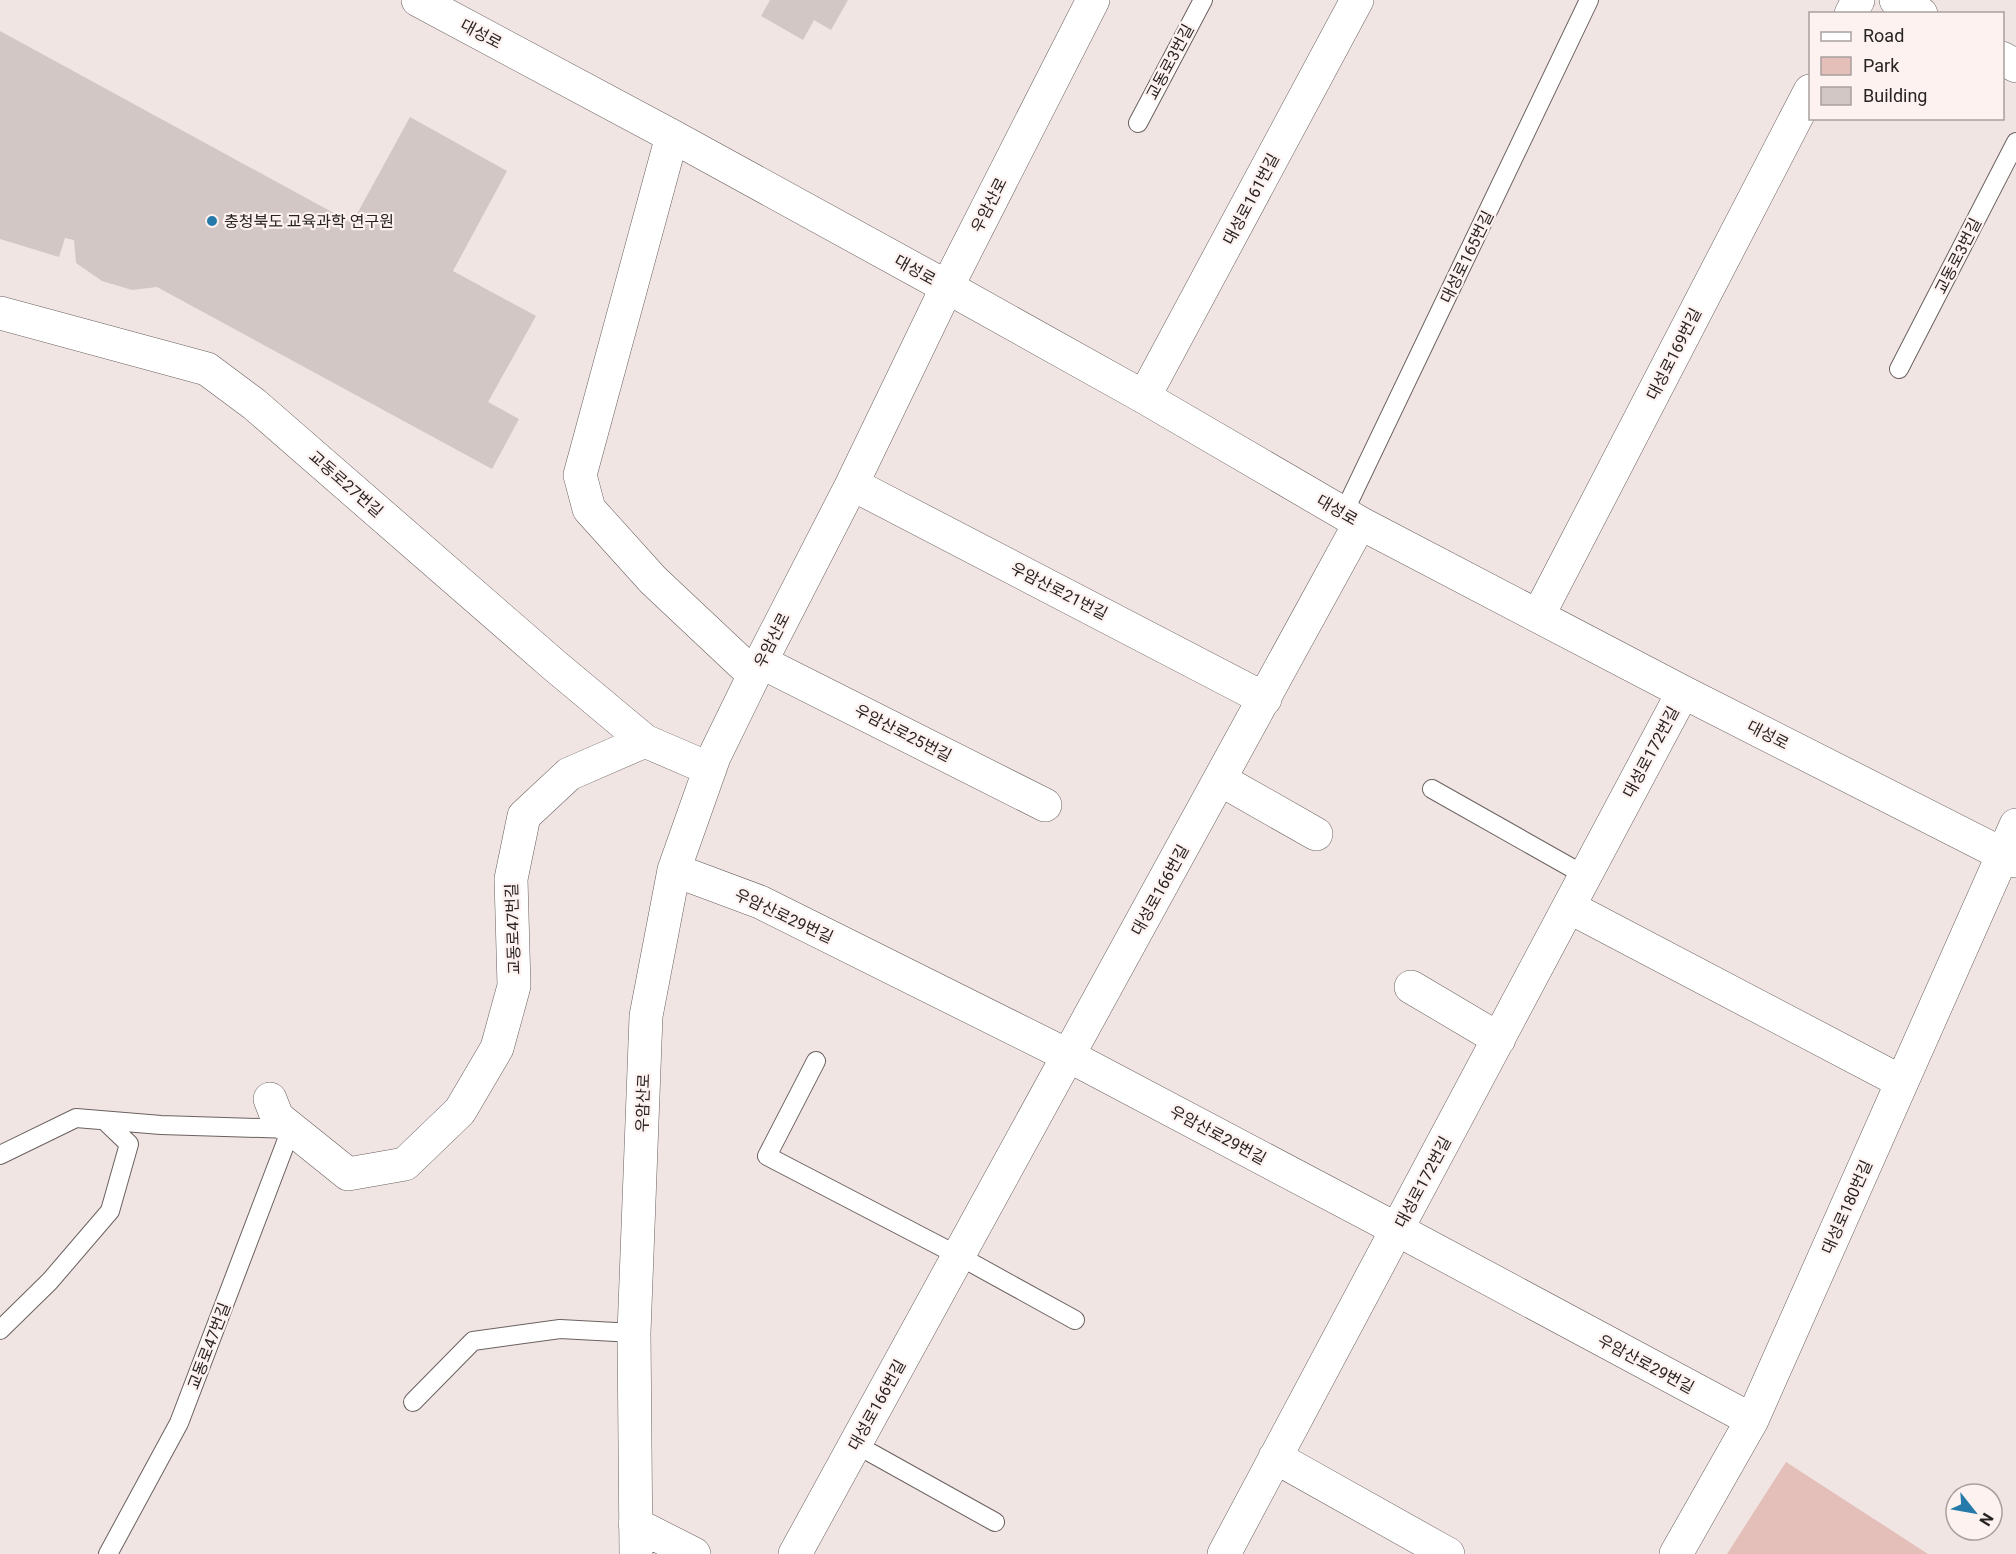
<svg xmlns="http://www.w3.org/2000/svg" width="2016" height="1554" font-family="Roboto,'Noto Sans KR',sans-serif">
  <style>
    .green { fill: #e4beb8 }
    .building { fill: #d2c7c5 }
    .lines { fill: none; stroke-linecap: round; stroke-linejoin: round }
    .service-casing { stroke: #6a615f; stroke-width: 20 }
    .minor-casing { stroke: #6a615f; stroke-width: 34 }
    .service { stroke: #fff; stroke-width: 18 }
    .minor { stroke: #fff; stroke-width: 33 }
    .poi-dot { fill: #267aaa; stroke: #fdf2f0; stroke-width: 2 }
    .labels { text-anchor: middle; dominant-baseline: central; stroke-width: 4.5; stroke-linejoin: round; paint-order: stroke }
    .street-label { font-size: 16px; fill: #282424; stroke: #fdf2f0 }
    .poi-label { font-size: 16px; fill: #282424; stroke: #fdf2f0; text-anchor: start }
  </style>
  <rect width="100%" height="100%" fill="#f0e5e3"/>
  <!-- green -->
  <path class="green" d="M1786 1462 1928 1554H1727Z"/>
  <!-- building -->
  <path class="building" d="M770 0H848L831 30 814 20 803 40 761 16Z
    M0 31 352 223 410 117 507 171 453 271 536 316 488 402 519 419 492 469 157 287 132 290 102 281 76 263 74 240 65 238 59 257 0 239Z"/>
  <g class="lines">
    <!-- service casing -->
    <g class="service-casing">
      <path id="service" d="M1138 123 1203 0
        M1899 369 2016 142
        M1343 514 1589 0
        M1432 789 1586 876
        M816 1061 767 1156 959 1256 1075 1320
        M0 1155 76 1118 161 1125 291 1129 179 1423 108 1554
        M0 1330 50 1281 110 1211 129 1144 105 1121
        M413 1402 473 1341 560 1329 634 1333
        M855 1444 995 1522"/>
    </g>
    <!-- minor casing -->
    <g class="minor-casing">
      <path id="minor" d="M418 0 672 136 947 287 1144 397 1360 523 1683 692 2016 861
        M1896 0 1921 14
        M1851 14 1858 0
        M2002 58 2016 66
        M672 136 580 475 589 509 653 580 754 675
        M0 313 207 369 254 404 554 665 645 741
        M1144 397 1357 0
        M852 484 1265 699
        M1538 616 1810 91
        M761 662 1045 805
        M1221 780 1316 834
        M674 870 760 902 1069 1056 1398 1230 1752 1420
        M1569 907 1902 1082
        M1411 987 1499 1039
        M270 1099 277 1117 348 1174 405 1164 460 1111 497 1048 514 986 511 879 524 816 569 774 645 741 710 769
        M1275 1457 1448 1554
        M635 1524 694 1554
        M636 1554 634 1333 646 1016 674 870 714 757 754 675 852 484 947 287 1093 0
        M795 1554 1360 523
        M1224 1554 1683 692
        M1676 1554 1752 1420 2016 825"/>
    </g>
    <!-- service -->
    <use href="#service" class="service"/>
    <!-- minor -->
    <use href="#minor" class="minor"/>
  </g>
  <!-- markers -->
  <circle class="poi-dot" cx="212" cy="221" r="6"/>
  <g class="labels">
    <!-- street labels -->
    <g class="street-label">
      <text transform="translate(481 34) rotate(28)">대성로</text>
      <text transform="translate(1170 62) rotate(-62)">교동로3번길</text>
      <text transform="translate(1251 199) rotate(-62)">대성로161번길</text>
      <text transform="translate(989 205) rotate(-63)">우암산로</text>
      <text transform="translate(1958 256) rotate(-63)">교동로3번길</text>
      <text transform="translate(1467 257) rotate(-64)">대성로165번길</text>
      <text transform="translate(915 270) rotate(29)">대성로</text>
      <text transform="translate(1674 354) rotate(-63)">대성로169번길</text>
      <text transform="translate(346 484) rotate(41)">교동로27번길</text>
      <text transform="translate(1337 510) rotate(30)">대성로</text>
      <text transform="translate(1059 591) rotate(27)">우암산로21번길</text>
      <text transform="translate(772 640) rotate(-63)">우암산로</text>
      <text transform="translate(903 733) rotate(27)">우암산로25번길</text>
      <text transform="translate(1768 735) rotate(27)">대성로</text>
      <text transform="translate(1651 752) rotate(-62)">대성로172번길</text>
      <text transform="translate(1160 890) rotate(-61)">대성로166번길</text>
      <text transform="translate(784 916) rotate(25)">우암산로29번길</text>
      <text transform="translate(513 929) rotate(-92)">교동로47번길</text>
      <text transform="translate(643 1103) rotate(-88)">우암산로</text>
      <text transform="translate(1218 1135) rotate(28)">우암산로29번길</text>
      <text transform="translate(1423 1182) rotate(-62)">대성로172번길</text>
      <text transform="translate(1847 1207) rotate(-66)">대성로180번길</text>
      <text transform="translate(209 1346) rotate(-69)">교동로47번길</text>
      <text transform="translate(1646 1364) rotate(28)">우암산로29번길</text>
      <text transform="translate(877 1405) rotate(-61)">대성로166번길</text>
    </g>
    <!-- poi labels -->
    <g class="poi-label">
      <text x="224" y="221">충청북도 교육과학 연구원</text>
    </g>
  </g>
  <!-- legend -->
  <rect x="1809" y="12" width="195" height="108" fill="#fdf2f0" stroke="#a8a09e" stroke-width="1.5"/>
  <rect x="1821" y="32" width="30" height="9" fill="#ffffff" stroke="#a8a09e" stroke-width="1.5"/>
  <text x="1863" y="42" font-size="18" fill="#282424">Road</text>
  <rect x="1821" y="57" width="30" height="18" fill="#e4beb8" stroke="#a8a09e" stroke-width="1.5"/>
  <text x="1863" y="72" font-size="18" fill="#282424">Park</text>
  <rect x="1821" y="87" width="30" height="18" fill="#d2c7c5" stroke="#a8a09e" stroke-width="1.5"/>
  <text x="1863" y="102" font-size="18" fill="#282424">Building</text>
  <!-- north arrow -->
  <g transform="translate(1974 1512) rotate(121)"><circle r="28" fill="#fdf2f0" stroke="#a8a09e" stroke-width="1.5"/>
  <path d="M0-4.5L10 22L0 15L-10 22Z" fill="#267aaa"/>
  <text y="-9" font-size="16" font-weight="bold" text-anchor="middle" fill="#282424">N</text>
  </g>
</svg>
